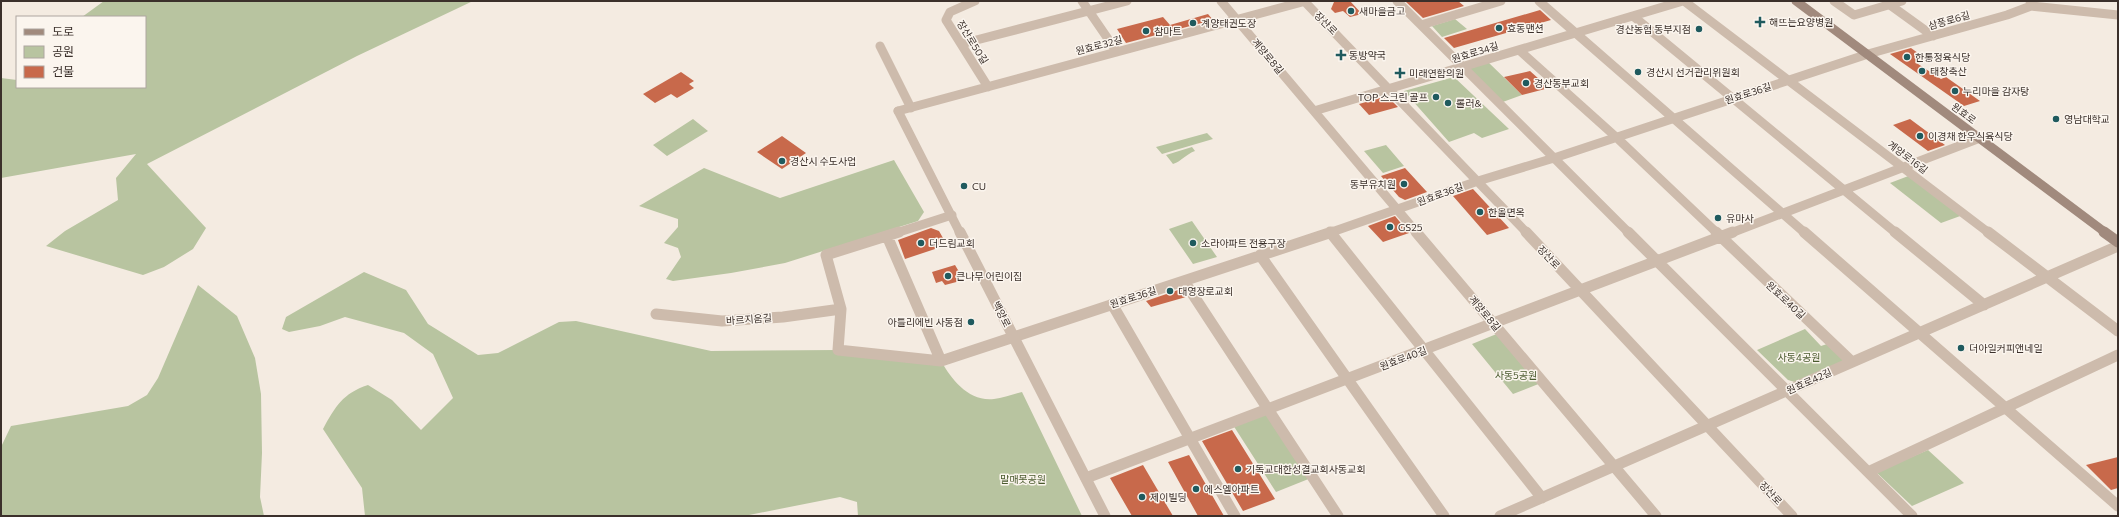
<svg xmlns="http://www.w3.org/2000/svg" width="2119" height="517" font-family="Commissioner,'Noto Sans KR',sans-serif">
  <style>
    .green { fill: #b8c4a0 }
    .building { fill: #c8694b }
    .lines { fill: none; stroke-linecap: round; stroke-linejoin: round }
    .minor-far1 { stroke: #cdbbac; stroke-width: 9 }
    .minor { stroke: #cdbbac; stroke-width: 11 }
    .tertiary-far1 { stroke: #cdbbac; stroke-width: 9 }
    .tertiary { stroke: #cdbbac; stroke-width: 11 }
    .secondary-far1 { stroke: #a18a7d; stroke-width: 9 }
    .secondary { stroke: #a18a7d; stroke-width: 11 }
    .poi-dot { fill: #1f5a5e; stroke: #fbf5ee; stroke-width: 1.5 }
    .labels { text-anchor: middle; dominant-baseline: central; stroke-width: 3; stroke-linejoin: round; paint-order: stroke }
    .poi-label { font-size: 10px; fill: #3b302b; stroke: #fbf5ee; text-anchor: start }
    .street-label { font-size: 10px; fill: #3b302b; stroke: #fbf5ee }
    .park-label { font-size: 10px; fill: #4a5a2e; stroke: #fbf5ee }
  </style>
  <rect width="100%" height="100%" fill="#f4ebe1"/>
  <!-- green -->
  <path class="green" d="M104 1H473L357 56 147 164 206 228 193 249 164 267 143 275 46 246 65 231 118 200 116 178 136 154 1 178V78L17 80V87H145V17H82Z
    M1455 19 1467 29 1442 37 1432 26Z
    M1487 61 1522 95 1500 103 1467 69Z
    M1454 77 1509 129 1482 138 1474 133 1449 142 1404 91Z
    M693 119 708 131 667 156 653 145Z
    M1207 133 1213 139 1162 154 1156 147Z
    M1386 145 1404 166 1383 173 1364 151Z
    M1192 147 1195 151C1186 154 1182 161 1173 164L1166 155Z
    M894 160 924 212 918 221 785 263 731 273 673 281 666 279 681 257 678 248 664 243 678 227V219L639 206 704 168 780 198Z
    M1911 175 1963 215 1941 223 1890 183Z
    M1192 221 1217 257 1193 264 1169 229Z
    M364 272 406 290 428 324 478 355 498 353 559 322 576 321 711 351 838 350 941 361C952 380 969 402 994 399 1003 398 1013 394 1022 392L1082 516H858L857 502 840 497 744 516H365L362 488 323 429C335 407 343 393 368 385L392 400 421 430 453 398 433 354 404 333 345 317 320 326 289 332 282 329 286 317Z
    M198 285 237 316 255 358 261 394 262 453 260 497 264 516H1V447L11 426 128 406 147 395 158 378Z
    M1805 329 1821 346 1830 343 1850 362 1798 383 1788 380 1757 350Z
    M1499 333 1541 383 1513 394 1472 344Z
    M1267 412 1311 478 1276 492 1233 425Z
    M1928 450 1964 483 1912 506 1876 472Z"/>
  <!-- building -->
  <path class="building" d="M1339 1H1350L1362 14 1350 17 1343 11 1335 13 1331 9 1334 2Z
    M1405 1H1458L1464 6 1423 18Z
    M1540 10 1551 20 1454 48 1444 38Z
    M1208 14 1213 20 1126 43 1117 29 1163 17 1170 25Z
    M1911 48 1922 56 1919 57 1923 60 1915 62 1941 79 1946 77 1980 101 1964 106 1890 54Z
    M1530 71 1549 88 1522 95 1504 77Z
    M681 72 694 81 689 84 694 88 677 98 671 94 655 103 643 94Z
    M1387 96 1398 107 1369 115 1359 104Z
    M1910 119 1945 145 1928 151 1893 125Z
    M782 136 806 153 782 169 757 152Z
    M1405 168 1427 192 1405 200 1399 197 1381 176Z
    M1473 189 1509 228 1487 235 1453 196Z
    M1395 216 1409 233 1383 242 1368 226Z
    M931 228 939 231 947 245 905 259 898 240Z
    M955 265 964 280 945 285 942 281 936 283 932 272Z
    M1181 289 1186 297 1151 307 1146 301Z
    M1232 430 1275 499 1243 511 1202 441Z
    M1189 455 1224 516H1198L1168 462Z
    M2118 457V488L2111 490 2086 465Z
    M1143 465 1173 516H1132L1110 478Z"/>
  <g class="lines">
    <!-- minor-far1 -->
    <path class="minor-far1" d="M975 1 950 12 946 20 988 87
      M1082 1 1117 52
      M1221 1 1417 233
      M1304 1 1527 233
      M1397 1 1629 233
      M1539 1 1805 233
      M1684 1 1989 233
      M1834 1 1854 15 1902 1
      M1886 2 1933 36
      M2031 6 2118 15
      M1633 16 1896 233
      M1421 25 1501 1
      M961 44 1127 1
      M880 46 911 108
      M1519 50 1616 137 1717 233
      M898 111 1306 1
      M1314 111 1683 1
      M896 233 952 215
      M1329 233 1478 181 1554 158 1868 54 2007 15 2031 6 2030 1
      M1731 233 1980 138"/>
    <!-- minor -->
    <path class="minor" d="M899 232 826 255 841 309 838 350 941 361 1332 232
      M1330 232 1542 498
      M1416 232 1656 516
      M1526 232 1792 516
      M1628 232 1912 516
      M1716 232 1852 362
      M1804 232 2118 506
      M1895 232 1984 305
      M1988 232 2118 331
      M887 236 941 361
      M1260 255 1444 516
      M1184 281 1338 516
      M1112 304 1235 516
      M656 314 722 321 783 317 841 309
      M1868 472 2118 355
      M1086 478 1733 232
      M1500 516 2118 246"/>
    <!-- tertiary-far1 -->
    <path class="tertiary-far1" d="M898 111 960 233"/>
    <!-- tertiary -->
    <path class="tertiary" d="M960 232 1105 516"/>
    <!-- secondary-far1 -->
    <path class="secondary-far1" d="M1796 1 2106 233"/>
    <!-- secondary -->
    <path class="secondary" d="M2104 232 2118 242"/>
  </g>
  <!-- markers -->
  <g class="poi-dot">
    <circle cx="1351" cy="11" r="4"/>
    <path d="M1758 16h4v4h4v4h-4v4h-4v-4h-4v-4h4z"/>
    <circle cx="1193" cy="23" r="4"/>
    <circle cx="1499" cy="28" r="4"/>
    <circle cx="1699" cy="29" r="4"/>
    <circle cx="1146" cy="31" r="4"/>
    <path d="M1339 49h4v4h4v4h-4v4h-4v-4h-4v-4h4z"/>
    <circle cx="1907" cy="57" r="4"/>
    <circle cx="1922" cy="71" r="4"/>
    <circle cx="1638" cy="72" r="4"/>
    <path d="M1398 67h4v4h4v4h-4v4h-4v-4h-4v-4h4z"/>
    <circle cx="1526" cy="83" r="4"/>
    <circle cx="1955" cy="91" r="4"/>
    <circle cx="1436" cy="97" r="4"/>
    <circle cx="1448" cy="103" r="4"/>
    <circle cx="2056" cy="119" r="4"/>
    <circle cx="1920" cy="136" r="4"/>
    <circle cx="782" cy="161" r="4"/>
    <circle cx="1404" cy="184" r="4"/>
    <circle cx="964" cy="186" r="4"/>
    <circle cx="1480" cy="212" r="4"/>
    <circle cx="1718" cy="218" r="4"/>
    <circle cx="1390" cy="227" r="4"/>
    <circle cx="921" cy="243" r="4"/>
    <circle cx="1193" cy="243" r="4"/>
    <circle cx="948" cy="276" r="4"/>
    <circle cx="1170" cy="291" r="4"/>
    <circle cx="971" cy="322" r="4"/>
    <circle cx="1961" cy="348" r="4"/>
    <circle cx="1238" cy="469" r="4"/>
    <circle cx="1196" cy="489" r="4"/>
    <circle cx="1142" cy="497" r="4"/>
  </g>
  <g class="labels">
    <!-- poi labels -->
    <g class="poi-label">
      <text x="1359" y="11">새마을금고</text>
      <text x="1769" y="22">해뜨는요양병원</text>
      <text x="1201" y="23">계양태권도장</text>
      <text x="1507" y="28">효동맨션</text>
      <text x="1691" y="29" text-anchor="end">경산농협 동부지점</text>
      <text x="1154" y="31">참마트</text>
      <text x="1349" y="55">동방약국</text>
      <text x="1915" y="57">한통정육식당</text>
      <text x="1930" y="71">태창축산</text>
      <text x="1646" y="72">경산시 선거관리위원회</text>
      <text x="1409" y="73">미래연합의원</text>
      <text x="1534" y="83">경산동부교회</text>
      <text x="1963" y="91">누리마을 감자탕</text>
      <text x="1428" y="97" text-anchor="end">TOP 스크린 골프</text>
      <text x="1456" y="103">롤러&amp;</text>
      <text x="2064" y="119">영남대학교</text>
      <text x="1928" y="136">이경채 한우식육식당</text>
      <text x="790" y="161">경산시 수도사업</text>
      <text x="1396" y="184" text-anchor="end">동부유치원</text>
      <text x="972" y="186">CU</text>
      <text x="1488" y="212">한올면옥</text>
      <text x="1726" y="218">유마사</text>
      <text x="1398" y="227">GS25</text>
      <text x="929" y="243">더드림교회</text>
      <text x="1201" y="243">소라아파트 전용구장</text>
      <text x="956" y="276">큰나무 어린이집</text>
      <text x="1178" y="291">대영장로교회</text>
      <text x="963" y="322" text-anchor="end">아틀리에빈 사동점</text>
      <text x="1969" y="348">더아일커피앤네일</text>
      <text x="1246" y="469">기독교대한성결교회사동교회</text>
      <text x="1204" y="489">에스엘아파트</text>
      <text x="1150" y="497">제이빌딩</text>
    </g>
    <!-- street labels -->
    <g class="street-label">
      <text transform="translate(1949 20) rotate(-16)">삼풍로6길</text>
      <text transform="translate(1326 23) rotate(45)">장산로</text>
      <text transform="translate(973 42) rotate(58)">장산로50길</text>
      <text transform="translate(1099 45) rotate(-15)">원효로32길</text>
      <text transform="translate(1475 52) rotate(-17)">원효로34길</text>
      <text transform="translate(1268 56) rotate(50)">계양로8길</text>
      <text transform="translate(1748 93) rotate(-18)">원효로36길</text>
      <text transform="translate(1964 113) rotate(37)">원효로</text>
      <text transform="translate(1908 157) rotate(37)">계양로16길</text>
      <text transform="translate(1440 194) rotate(-20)">원효로36길</text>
      <text transform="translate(1549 257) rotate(47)">장산로</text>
      <text transform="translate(1133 297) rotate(-18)">원효로36길</text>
      <text transform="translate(1786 300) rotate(43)">원효로40길</text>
      <text transform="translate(1485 313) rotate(50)">계양로8길</text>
      <text transform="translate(1002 314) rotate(63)">백양로</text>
      <text transform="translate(749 319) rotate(-4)">바르지움길</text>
      <text transform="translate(1403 358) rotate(-21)">원효로40길</text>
      <text transform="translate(1809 381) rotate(-24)">원효로42길</text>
      <text transform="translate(1771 493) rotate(47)">장산로</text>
    </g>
    <!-- park labels -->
    <g class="park-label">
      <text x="1799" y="357">사동4공원</text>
      <text x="1516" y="375">사동5공원</text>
      <text x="1023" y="479">말매못공원</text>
    </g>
  </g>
  <!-- border -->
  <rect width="2119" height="517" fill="none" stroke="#3b302b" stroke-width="4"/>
  <!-- legend -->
  <rect x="16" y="16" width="130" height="72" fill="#fbf5ee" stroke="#aea6a0"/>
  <rect x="24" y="29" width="20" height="6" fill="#a18a7d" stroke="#aea6a0"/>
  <text x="52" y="36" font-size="12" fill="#3b302b">도로</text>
  <rect x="24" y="46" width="20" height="12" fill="#b8c4a0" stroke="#aea6a0"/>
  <text x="52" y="56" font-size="12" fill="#3b302b">공원</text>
  <rect x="24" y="66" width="20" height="12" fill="#c8694b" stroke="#aea6a0"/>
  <text x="52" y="76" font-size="12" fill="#3b302b">건물</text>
</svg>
